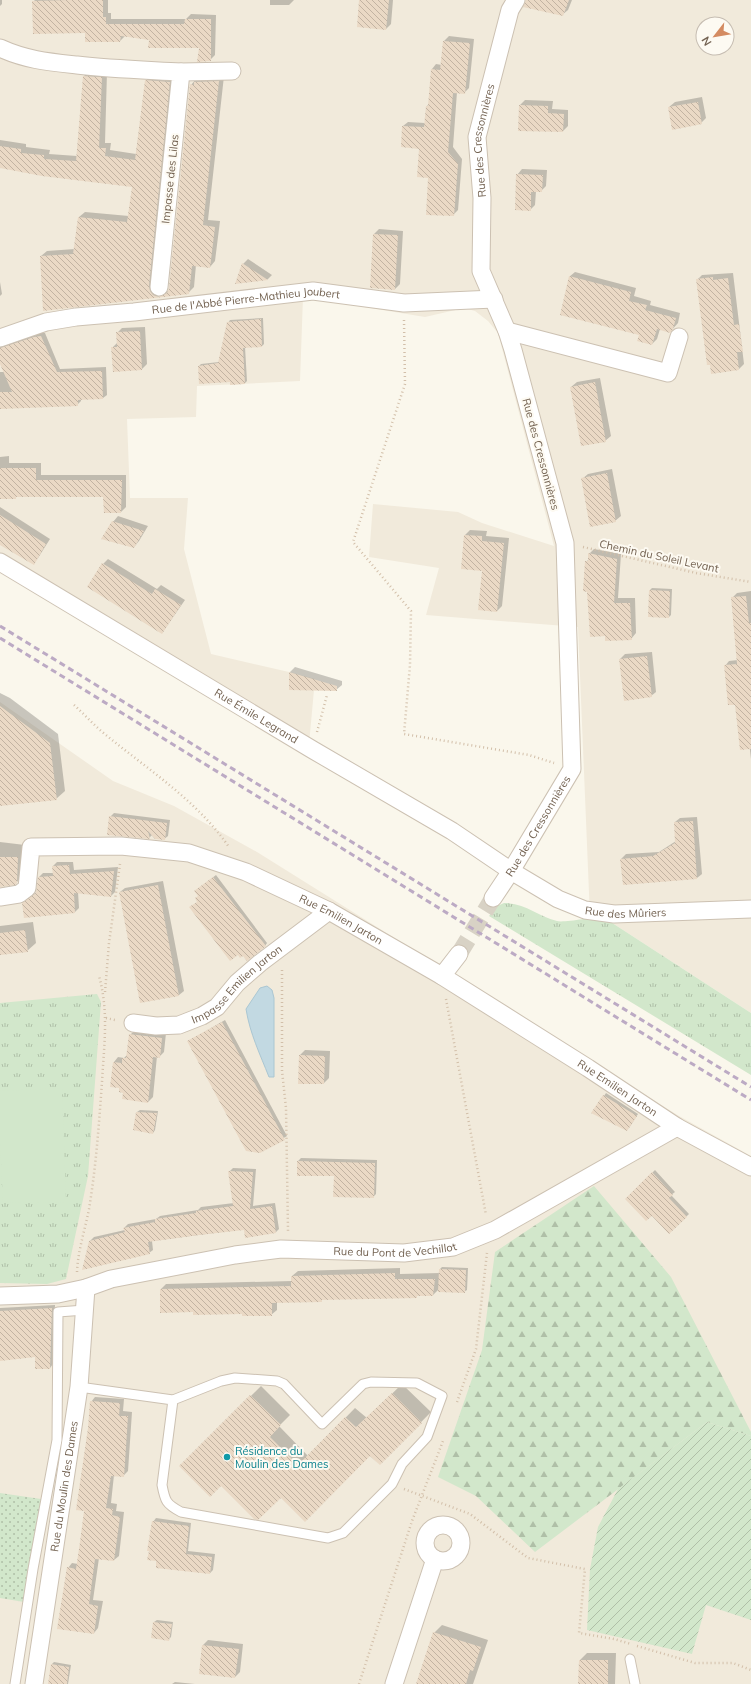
<svg xmlns="http://www.w3.org/2000/svg" width="751" height="1684" font-family="Mulish,sans-serif">
  <style>
    .residential { fill: #f1eadb; fill-rule: evenodd }
    .grass { fill: url(#grass-tufts) }
    .forest { fill: url(#forest-firs) }
    .park { fill: url(#park-dots) }
    .garden { fill: url(#garden-furrows) }
    .pitch { fill: #d2e7cb }
    .water { fill: #c2d9e2; stroke: #aac6d2 }
    .shadow { fill: #0003 }
    .building { fill: url(#building-back-hatch) }
    .lines { fill: none; stroke-linecap: round; stroke-linejoin: round }
    .minor-tunnel { stroke: #d8d2c5; stroke-width: 17; stroke-dasharray: 17 8; stroke-linecap: butt }
    .service-casing { stroke: #ccc1b2; stroke-width: 11 }
    .minor-casing { stroke: #ccc1b2; stroke-width: 19 }
    .path { stroke: #d2bfa9; stroke-width: 2.5; stroke-dasharray: 1 3; stroke-linecap: butt }
    .service { stroke: #fff; stroke-width: 9 }
    .minor { stroke: #fff; stroke-width: 17 }
    .rail { stroke: #bcaac4; stroke-width: 3; stroke-dasharray: 6 4; stroke-linecap: butt }
    .culture-dot { fill: #0f9aa8; stroke: #fdfaf2; stroke-width: 1.5 }
    .labels { text-anchor: middle; dominant-baseline: central; stroke-width: 4; stroke-linejoin: round; paint-order: stroke }
    .street-label { font-size: 11px; fill: #736251; stroke: #fdfaf2 }
    .culture-label { font-size: 11px; fill: #0d838f; stroke: #fdfaf2; text-anchor: start }
  </style>
  <defs>
    <pattern id="grass-tufts" width="24" height="20" patternUnits="userSpaceOnUse"><rect width="24" height="20" fill="#d2e7cb"/><path d="M3 7l-1-3M5 7V3M7 7l1-3M15 17l-1-3M17 17v-4M19 17l1-3" fill="none" stroke="#afbfa7"/></pattern>
    <pattern id="forest-firs" width="22" height="20" patternUnits="userSpaceOnUse"><rect width="22" height="20" fill="#d2e7cb"/><path d="M5 1l3.5 6h-7zM16 11l3.5 6h-7z" fill="#afbfa7"/></pattern>
    <pattern id="park-dots" width="8" height="8" patternUnits="userSpaceOnUse"><rect width="8" height="8" fill="#d2e7cb"/><path d="M2 2h.1M6 6h.1" fill="none" stroke="#afbfa7" stroke-width="1.8" stroke-linecap="round"/></pattern>
    <pattern id="garden-furrows" width="10" height="10" patternUnits="userSpaceOnUse"><rect width="10" height="10" fill="#d2e7cb"/><path d="M-1 1l2-2M0 10L10 0M9 11l2-2" fill="none" stroke="#afbfa7"/></pattern>
    <pattern id="building-back-hatch" width="6" height="6" patternUnits="userSpaceOnUse"><rect width="6" height="6" fill="#ead9c5"/><path d="M-1 5l2 2M0 0l6 6M5-1l2 2" fill="none" stroke="#c2b3a2"/></pattern>
  </defs>
  <rect width="100%" height="100%" fill="#faf7ec"/>
  <!-- residential -->
  <path class="residential" d="M0 0H751V1013L603 917H590L578 627 426 615 439 568 369 557 373 504 458 512 482 523 554 546 498 333 488 321 475 311 464 308 425 317 303 297 300 381 197 386 196 417 127 419 130 498H188L184 549 211 654 289 672 315 679 308 755 0 571ZM703 24H727V48H703Z
    M0 702 113 781 174 806 257 852 679 1116 751 1156V1684H0Z"/>
  <!-- grass -->
  <path class="grass" d="M504 903C526 903 537 916 557 921 563 923 593 917 603 917L751 1013V1075L489 916 497 906Z
    M97 994 101 1002 88 1176 66 1279 47 1284 0 1283V1003Z"/>
  <!-- forest -->
  <path class="forest" d="M594 1186 671 1277 751 1432V1436L707 1422 535 1552 476 1496 438 1477 482 1350 495 1252Z"/>
  <!-- park -->
  <path class="park" d="M0 1493 41 1499 24 1602 0 1598Z"/>
  <!-- garden -->
  <path class="garden" d="M707 1422 751 1436V1620L706 1605 692 1654 587 1630 590 1569 598 1527 618 1489Z"/>
  <!-- pitch -->
  <path class="pitch" d="M62 1088 66 1202 3 1203 0 1140V1091Z"/>
  <!-- water -->
  <path class="water" d="M267 986 272 990 274 998V1077H269C260 1054 250 1034 246 1009L260 988Z"/>
  <!-- shadow -->
  <path class="shadow" d="M0 0H2V4L0 6Z
    M35 0H108V13H111V19H186L191 14 216 15 215 55 210 60 200 47 150 39 125 36 120 41 86 32 33 2Z
    M270 0H294L289 5H270Z
    M360 0H393L391 24 386 29Z
    M549 0H572L568 10 562 15Z
    M449 36 474 39 469 88 464 93 457 92 453 147 462 159 458 210 453 215 429 177 420 148 403 126 408 122 425 123 427 106 429 104 432 69 436 64 442 65 444 41Z
    M89 71 107 72 105 143H111L110 150 136 154 146 81 151 75 175 77 164 292 169 291 191 85 196 79 224 76 208 220 220 221 215 261 210 267 196 265 194 287 188 293 44 310 41 256 47 251 75 249 79 217 85 212 129 216 133 186 0 167V140L26 144V147L50 150 49 154 77 156 84 76Z
    M702 97 706 118 701 123 669 107 675 102Z
    M525 100 553 101 552 109 568 110V126L563 131 520 105Z
    M522 169 547 170 546 186 541 191H536L535 205 530 210 517 175Z
    M379 229 403 231 400 284 395 289 374 234Z
    M248 259 272 275 268 279 237 283 243 264Z
    M575 272 636 288 634 296 651 301 650 305 680 313 678 323 670 332 660 329 657 339 652 344 569 277Z
    M733 273 744 364 739 369 697 280 702 275Z
    M0 282 2 294 0 296Z
    M263 318 264 344 262 346 245 347 247 381 245 383 231 381 199 366 201 364 219 362 228 323 230 320Z
    M145 327 147 364 142 369 112 348 117 343V333L122 328Z
    M38 333H45L60 369 106 367 107 395 103 398 81 399V401L77 405 0 408V372H5L0 362V347Z
    M600 378 611 436 605 441 571 387 577 382Z
    M9 456V463H41V475H126V507L121 512 104 496H17L15 498H0V457Z
    M612 469 621 516 615 521 582 479 588 474Z
    M0 507 50 539 38 558 33 563 0 544Z
    M118 516 148 526 139 541 134 547 113 522Z
    M470 530 487 531 486 536 509 538 502 606 497 611 483 570 465 535Z
    M594 549 621 554 618 598H635L636 633 631 639 586 562 589 559V554Z
    M108 559 157 589 161 585 185 600 162 633 103 564Z
    M652 588 672 589 671 615 669 617H649L650 590Z
    M751 591V759L748 734 736 704 725 666 729 661 738 660 732 598 737 593Z
    M652 652 656 692 651 696 620 659 625 654Z
    M295 667 342 681V685L336 690 290 689V672Z
    M0 693 10 698 58 734 65 791 56 799 0 805Z
    M114 813 170 820 168 836 164 839 152 835 149 838 110 817Z
    M697 817 702 874 697 878 624 884 621 859 626 854 659 852 676 841 675 822 680 818Z
    M0 842 25 845V873L17 882 0 886Z
    M57 862H73L74 870 118 867 115 892 111 896 78 892 79 908 75 912 27 899 37 892 39 877 43 873H54L53 866Z
    M216 875 267 943 265 946 198 901V889Z
    M163 881 184 991 179 995 120 892 125 888Z
    M33 922 36 943 27 951 0 954V926Z
    M225 1020 287 1136 260 1152 189 1041Z
    M135 1030 166 1033 164 1052 159 1057 157 1056 153 1097 148 1102 124 1092 114 1062 118 1057 124 1058 128 1054 130 1035Z
    M305 1050 330 1051 329 1078 324 1083H299L300 1055Z
    M606 1093 638 1114 629 1128 593 1113Z
    M140 1110 158 1111 155 1130 153 1133 137 1112Z
    M301 1158 377 1160 376 1194 373 1197 335 1175 298 1161Z
    M233 1168 256 1169 253 1206 275 1203 279 1229 276 1232 245 1229 152 1241 153 1250 149 1253 90 1241 94 1237 125 1230 124 1228 128 1224 156 1219 160 1216 198 1210 201 1207 234 1203 229 1172Z
    M655 1170 675 1192 671 1195 689 1214 669 1233 652 1214 626 1199Z
    M442 1267 468 1268 467 1290 464 1292 439 1289 433 1295H418L416 1297 323 1299 321 1301 277 1302V1310L271 1315 194 1311 161 1289 166 1284 292 1281V1276L298 1271 400 1268V1274L440 1273V1269Z
    M55 1305 53 1364 50 1368 36 1356 0 1360V1308Z
    M402 1384 431 1412 380 1464 370 1454 281 1497 221 1485 180 1466 261 1386 290 1415 279 1426 308 1456 355 1408 367 1418Z
    M95 1397 124 1399 123 1411 132 1412 128 1471 123 1476 114 1475 111 1503 117 1504 116 1511 124 1512 119 1556 114 1560 99 1558 93 1600 103 1601 98 1628 94 1633 68 1568 72 1563 78 1564 86 1511 91 1402Z
    M156 1518 191 1523 188 1551 215 1554 213 1570 210 1573 157 1560 150 1551 153 1522Z
    M157 1620 173 1622 171 1637 169 1639 154 1622Z
    M442 1625 488 1640 473 1684H417L434 1633Z
    M208 1640 243 1644 240 1672 235 1677 200 1673 203 1645Z
    M587 1653H616L615 1684H579L580 1660Z
    M54 1662 71 1665 68 1684H49L52 1664Z
    M175 1682 195 1684H172Z"/>
  <!-- building -->
  <path class="building" d="M68 0H103V17H106V24H184L185 19H211V61L197 62 199 48H148L149 40 121 36 120 42H85V33L33 34 32 1Z
    M359 0H389L386 30 357 27Z
    M526 0H569L563 16 523 7Z
    M443 41 470 43 465 94 453 93 448 152 458 164 454 216 426 215 428 178 417 177 419 149 401 147 402 126 424 127 426 106H428L431 69 440 70Z
    M83 76 102 77 99 148H106L105 156 135 160 145 80 170 82 149 286 150 291 153 295 158 297 167 293 169 288 190 84 194 85V82L219 81 203 225 215 227 210 268 192 266 189 294 43 311 40 256 73 254 78 217 127 222 132 187 42 176 0 168V146L21 149V153L44 155V159L76 161Z
    M698 102 702 124 672 130 668 107Z
    M519 105 548 106V113L564 114 563 132 518 131Z
    M516 174 543 175 542 192H531V211L515 210Z
    M373 234 398 235 395 290 370 288Z
    M242 263 268 280 235 284Z
    M569 276 631 292 629 301 647 305 645 310 676 318 673 329 670 333 657 329 652 345 637 341 639 335 560 315Z
    M713 277V280L728 278 734 325 739 324 743 352H737L739 370 711 374 710 365H707L696 279Z
    M261 319 262 347 243 348 245 384 230 385V382L199 384 198 366 218 363 227 322Z
    M140 331 142 370 113 372 111 347H117L116 332Z
    M41 336 57 372 102 371 103 399 78 400V406L0 409V392H12L0 364V348L34 337Z
    M595 382 606 442 581 446 570 387Z
    M0 468H36V480H122L121 513H104L103 497H16V499H0Z
    M607 473 616 522 590 527 581 478Z
    M0 515 46 544 34 565 0 545Z
    M112 521 144 531 134 548 101 539Z
    M464 535 482 536V541L504 543 497 612 478 610 482 571 461 569Z
    M588 553 617 559 614 603H630L632 640 605 641V636L590 637 587 592 583 591 585 561H588Z
    M102 563 152 594 155 589 181 605 162 634 87 587Z
    M649 590 670 591 669 618 648 617Z
    M746 596 749 623H751V749L740 750 735 705H728L724 665 737 664 731 597Z
    M647 656 652 697 624 701 619 659Z
    M289 672 337 686V691L289 690Z
    M0 706 50 743 57 800 0 806Z
    M109 816 167 823 165 840 155 839 148 831 150 839 107 835Z
    M693 821 697 879 623 885 620 859 653 856 675 843 674 822Z
    M0 857H18L17 883 15 885 0 887Z
    M69 865 70 874 114 871 111 897 74 893 75 913 24 918 22 903 36 893 38 877 53 876 52 866Z
    M213 877 266 946 247 961 243 956 240 958 238 955 230 961 189 907 197 902 195 898 198 896 194 891Z
    M158 885 179 996 140 1003 119 892Z
    M25 930 28 952 0 955V933Z
    M222 1022 285 1140 260 1153 246 1151 187 1041Z
    M129 1034 162 1038 160 1058 153 1057 148 1103 122 1099 123 1093 119 1092V1088L110 1087 113 1062 122 1063V1058H126Z
    M299 1055 325 1056 324 1084H298Z
    M603 1095 637 1116 627 1131 591 1113Z
    M136 1112 157 1113 153 1134 133 1130Z
    M297 1161 375 1163 374 1198 333 1197 334 1176H297Z
    M228 1171 253 1172 250 1209 272 1206 276 1233 245 1238 244 1230 199 1235 148 1242 150 1254 82 1270 89 1241 125 1232 123 1228 155 1222V1219L196 1213V1211L233 1206Z
    M652 1172 673 1195 669 1198 687 1217 669 1234 652 1216 646 1221 625 1199Z
    M439 1269 466 1270 465 1293 438 1292Z
    M395 1273V1279H435L433 1296H417V1298L322 1300V1302L272 1303V1316H242V1314L193 1315V1312L160 1313V1289L291 1286V1276Z
    M52 1308 50 1369H35V1357L0 1361V1311Z
    M392 1393 422 1423 380 1465 370 1456 305 1522 281 1498 258 1520 254 1519 221 1486 210 1497 179 1466 250 1395 281 1425 270 1437 298 1465 345 1417 356 1427Z
    M90 1401 120 1403 119 1416H128L124 1477 111 1476 106 1508 113 1509 112 1515 120 1517 114 1561 95 1559 89 1604 98 1606 94 1634 57 1629 67 1567 76 1569 80 1542 84 1511 76 1510 88 1428Z
    M152 1521 189 1526 186 1554 212 1557 210 1574 156 1568V1561L147 1560 149 1551H147Z
    M153 1622 172 1624 169 1641 151 1638Z
    M433 1632 481 1647 473 1671 470 1670 466 1684H416Z
    M202 1645 239 1649 235 1678 199 1674Z
    M579 1660H608V1684H578Z
    M51 1664 69 1667 67 1684H48Z"/>
  <g class="lines">
    <!-- minor-tunnel -->
    <path class="minor-tunnel" d="M459 954 493 898"/>
    <!-- service casing -->
    <g class="service-casing">
      <path id="service" d="M79 1387 173 1400 221 1381 235 1378 277 1381 284 1384 322 1424 363 1384 371 1382 417 1383 442 1396 427 1437 402 1464 392 1484 343 1533 328 1538 181 1512C166 1504 165 1501 162 1485L173 1400
        M630 1659 635 1684
        M15 1684 33 1569 57 1440 58 1312 85 1310"/>
    </g>
    <!-- minor casing -->
    <g class="minor-casing">
      <g id="minor">
        <path d="M0 48C26 60 49 62 77 65 111 69 146 70 181 72L159 287"/>
        <path d="M181 72 232 71"/>
        <path d="M507 331 668 373 679 337"/>
        <path id="s1" d="M0 338 46 322 76 317 134 312 313 291 404 303 494 299"/>
        <path id="s2" d="M0 562 313 750 452 831 511 871 558 899 585 910 614 914 751 909"/>
        <path id="s3" d="M0 897 19 894 27 888 31 847 121 846 189 853 246 872 329 911 442 976 588 1068 677 1127 751 1167"/>
        <path id="s4" d="M493 898 511 871 572 769 565 543 513 350 507 331 481 271 482 198 477 137 510 10 516 0"/>
        <path d="M442 976 459 954"/>
        <path id="s5" d="M133 1023 156 1026 179 1025 202 1016 217 1007 237 983 260 963 329 911"/>
        <path id="s6" d="M0 1296 58 1294 86 1288 111 1279 235 1255 281 1249 404 1253 453 1247 495 1230 677 1127"/>
        <circle cx="443" cy="1543" r="18"/>
        <path id="s7" d="M34 1684 79 1387 86 1288"/>
        <path d="M394 1684 435 1559"/>
      </g>
    </g>
    <!-- path -->
    <path class="path" d="M404 320 405 384 353 542 411 611 410 665 404 734 529 755 554 763
      M583 547 696 573 751 582
      M74 705C83 713 91 722 100 730 145 768 195 798 229 847
      M317 732 327 695
      M282 970V1071L286 1108 288 1231
      M105 992 109 943 120 864
      M446 999 486 1215
      M106 1018 115 1020
      M77 1272C78 1250 85 1230 89 1209 96 1167 99 1124 102 1082 104 1045 109 1012 99 976
      M457 1402 476 1349 487 1253
      M404 1489 470 1514 528 1558 585 1569 579 1633 614 1639 631 1644
      M637 1646 695 1663H733L751 1670
      M359 1684 412 1521 443 1441"/>
    <!-- service -->
    <use href="#service" class="service"/>
    <!-- minor -->
    <use href="#minor" class="minor"/>
    <!-- rail -->
    <path class="rail" d="M0 626 751 1087
      M0 638 751 1100"/>
  </g>
  <!-- markers -->
  <circle class="culture-dot" cx="227" cy="1457" r="4"/>
  <g class="labels">
    <!-- street labels -->
    <g class="street-label">
      <text stroke="none"><textPath href="#s4" startOffset="794">Rue des Cressonnières</textPath></text>
      <text transform="translate(170 179) rotate(-84)">Impasse des Lilas</text>
      <text stroke="none"><textPath href="#s1" startOffset="250">Rue de l'Abbé Pierre-Mathieu Joubert</textPath></text>
      <text transform="translate(541 454) rotate(75)">Rue des Cressonnières</text>
      <text transform="translate(659 556) rotate(12)">Chemin du Soleil Levant</text>
      <text stroke="none"><textPath href="#s2" startOffset="299">Rue Émile Legrand</textPath></text>
      <text stroke="none"><textPath href="#s4" startOffset="85">Rue des Cressonnières</textPath></text>
      <text stroke="none"><textPath href="#s2" startOffset="722">Rue des Mûriers</textPath></text>
      <text stroke="none"><textPath href="#s3" startOffset="395">Rue Emilien Jarton</textPath></text>
      <text stroke="none"><textPath href="#s5" startOffset="118">Impasse Emilien Jarton</textPath></text>
      <text stroke="none"><textPath href="#s3" startOffset="719">Rue Emilien Jarton</textPath></text>
      <text stroke="none"><textPath href="#s6" startOffset="400">Rue du Pont de Vechillot</textPath></text>
      <text stroke="none"><textPath href="#s7" startOffset="200">Rue du Moulin des Dames</textPath></text>
    </g>
    <!-- culture labels -->
    <g class="culture-label">
      <text x="235" y="1451">Résidence du<tspan x="235" dy="13">Moulin des Dames</tspan></text>
    </g>
  </g>
  <!-- north arrow -->
  <g transform="translate(715 36) rotate(239)"><circle r="19" fill="#fdfaf2" stroke="#c6bdb2"/>
  <path d="M0-3L7 15L0 10L-7 15Z" fill="#d48b61"/>
  <text y="-6" font-size="11" font-weight="bold" text-anchor="middle" fill="#736251">N</text>
  </g>
</svg>
